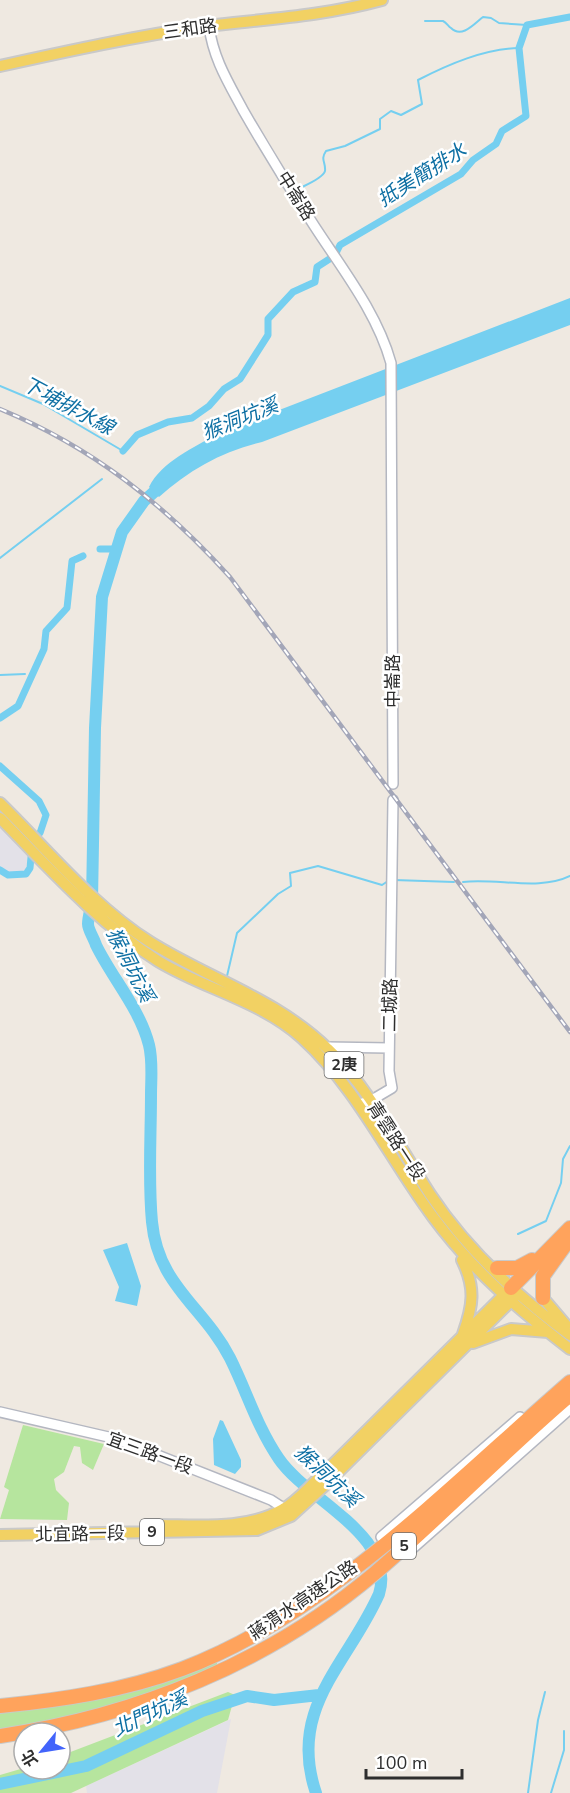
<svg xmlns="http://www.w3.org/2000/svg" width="570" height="1793" font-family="'Nunito Sans','Noto Sans TC',sans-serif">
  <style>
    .industrial { fill: #e3e1e8 }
    .green { fill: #b6e59e }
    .water { fill: #75cff0 }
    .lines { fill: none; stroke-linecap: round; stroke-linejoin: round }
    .stream { stroke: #75cff0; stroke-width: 2 }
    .canal { stroke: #75cff0; stroke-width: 7 }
    .river { stroke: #75cff0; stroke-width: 12 }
    .minor-casing { stroke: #b4b7c1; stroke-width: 12 }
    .major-casing { stroke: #c9c9c9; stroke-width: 14 }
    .highway-casing { stroke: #c9c9c9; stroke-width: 16 }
    .minor { stroke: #fff; stroke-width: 9 }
    .major { stroke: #f2d163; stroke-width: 10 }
    .highway { stroke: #ffa35c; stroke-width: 14 }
    .rail-casing { stroke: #a3a6b8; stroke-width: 4.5 }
    .rail { stroke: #fff; stroke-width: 2; stroke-dasharray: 7; stroke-linecap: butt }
    .labels { text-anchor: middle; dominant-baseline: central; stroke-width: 5; stroke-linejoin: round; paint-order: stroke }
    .shield { fill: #fff; stroke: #6d6d6d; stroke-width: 1.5 }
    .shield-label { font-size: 16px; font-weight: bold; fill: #2e2e2e }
    .street-label { font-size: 18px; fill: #2e2e2e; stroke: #fff }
    .water-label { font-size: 20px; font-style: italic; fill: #0d6fa3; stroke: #fff }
  </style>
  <rect width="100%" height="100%" fill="#efe9e1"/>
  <!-- industrial -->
  <path class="industrial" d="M0 825 28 852 26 869 23 871 10 873 0 867Z
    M231 1719 217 1793H87L86 1786Z"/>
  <!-- green -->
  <path class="green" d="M23 1425 104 1444 93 1470 82 1463 80 1447 74 1446 64 1472 54 1479 56 1490 69 1503 67 1520 0 1519 9 1490 4 1487Z
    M217 1659V1668L103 1711 0 1731V1712Z
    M228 1692 235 1695 228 1720 71 1793H0V1775L24 1768 60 1769V1756Z"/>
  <!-- water -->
  <path class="water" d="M570 298V325L262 442C223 451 189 470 159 497L149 487C162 461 194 448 217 434Z
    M127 1243 141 1286 137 1306 115 1301 119 1287 103 1250Z
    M220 1420 223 1421 241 1460V1467L235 1474 214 1465 213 1439Z"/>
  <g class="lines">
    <!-- stream -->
    <path class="stream" d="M425 21H443C447 23 448 26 451 28 462 39 475 23 483 17L491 18 499 23 527 25
      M300 188C306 185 323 178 325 171 326 162 320 160 326 151L345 146 380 129V119L391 111 401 115 422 104 418 80C449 64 484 49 519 48
      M0 386 43 404 123 451
      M0 558 102 479
      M30 674 34 673
      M0 675 25 674
      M394 880 454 882
      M463 882C497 878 540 891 570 876
      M227 976 237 933 278 894 291 886 290 873 318 866 382 885 388 881
      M518 1234 546 1221 561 1183 563 1159 570 1146
      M528 1793 538 1720 545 1692
      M551 1793 564 1750V1731"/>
    <!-- canal -->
    <path class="canal" d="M336 253 340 245 461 174 473 160 496 144 502 131 526 116 519 48 527 25 570 17
      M123 451 137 435 168 422 192 418 209 406 224 389 240 379 268 335V319L293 292 315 282 317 267 331 258
      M100 549H115
      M0 718 18 706 44 649 46 631 67 608 72 561 83 556
      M0 766 39 801 46 815 40 833
      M0 870 8 875 26 874 30 868 31 857"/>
    <!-- river -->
    <path class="river" d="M164 483 144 501 122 532 102 597 95 728 92 901C91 908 88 917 88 924 88 930 94 938 96 945 112 978 140 1009 149 1045 153 1061 151 1079 151 1095 151 1137 148 1180 152 1222 158 1286 204 1307 230 1358 247 1392 257 1427 279 1459 307 1500 397 1536 379 1594 348 1664 287 1708 316 1793
      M0 1784 86 1766 202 1711 247 1696 274 1700 319 1695"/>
    <!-- minor casing -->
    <g class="minor-casing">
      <path id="minor" d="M209 26C213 58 228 82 243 110 266 150 290 189 315 227 343 270 377 313 391 363L393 784
        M327 1047 389 1048
        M358 1104 370 1101 392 1088 389 1071 393 800
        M0 1412 117 1439 271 1500 288 1511
        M381 1537 520 1417
        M411 1550 570 1409"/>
    </g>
    <!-- major casing -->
    <g class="major-casing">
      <path id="major" d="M0 66C68 51 137 36 206 26 266 19 324 16 382 0
        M0 803C47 849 93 906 150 942 209 979 277 999 328 1049 367 1085 400 1148 430 1194 467 1250 516 1295 570 1335
        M0 818C49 868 98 923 158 961 204 989 261 1001 302 1038 357 1088 389 1158 433 1217 473 1271 517 1308 570 1349
        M462 1260C476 1288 473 1306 463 1334
        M543 1298 566 1325
        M473 1343 511 1329 548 1332
        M147 1525C191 1524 244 1532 283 1509 296 1502 307 1489 318 1479L508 1291
        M0 1535 257 1530 291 1516 324 1486 514 1298"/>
    </g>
    <!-- highway casing -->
    <g class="highway-casing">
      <path id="highway" d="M497 1268H517L532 1260
        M511 1288 570 1228
        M543 1298V1276L568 1241
        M0 1706C61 1700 123 1691 182 1669 330 1613 452 1484 570 1382
        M0 1736C136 1716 269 1663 375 1573 442 1516 503 1452 570 1395"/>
    </g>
    <!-- minor -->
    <use href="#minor" class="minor"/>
    <!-- major -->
    <use href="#major" class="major"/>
    <!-- highway -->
    <use href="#highway" class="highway"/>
    <!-- rail casing -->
    <g class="rail-casing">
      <path id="rail" d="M0 409C92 447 164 504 230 577L570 1032"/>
    </g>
    <!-- rail -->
    <use href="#rail" class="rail"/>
  </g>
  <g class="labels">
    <!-- shield labels -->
    <g class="shield">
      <rect x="324.5" y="1052" width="39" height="26" rx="4.5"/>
      <rect x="140" y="1519" width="24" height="26" rx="4.5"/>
      <rect x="392" y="1533" width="24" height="26" rx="4.5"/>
    </g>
    <g class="shield-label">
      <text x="344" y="1065">2庚</text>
      <text x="152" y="1532">9</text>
      <text x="404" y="1546">5</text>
    </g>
    <!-- street labels -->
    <g class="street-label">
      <text transform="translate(190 29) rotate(-8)">三和路</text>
      <text transform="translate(296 196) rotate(58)">中崙路</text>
      <text transform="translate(393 681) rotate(-90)">中崙路</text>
      <text transform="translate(390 1005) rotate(-89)">二城路</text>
      <text transform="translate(396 1141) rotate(57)">青雲路一段</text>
      <text transform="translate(150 1453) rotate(20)">宜三路一段</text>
      <text transform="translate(80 1534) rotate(-1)">北宜路一段</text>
      <text transform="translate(303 1600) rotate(-34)">蔣渭水高速公路</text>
    </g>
    <!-- water labels -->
    <g class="water-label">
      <text transform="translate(422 175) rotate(-32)">抵美簡排水</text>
      <text transform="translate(68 406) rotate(28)">下埔排水線</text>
      <text transform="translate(240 419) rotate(-22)">猴洞坑溪</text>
      <text transform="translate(130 965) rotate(63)">猴洞坑溪</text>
      <text transform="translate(327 1476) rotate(43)">猴洞坑溪</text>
      <text transform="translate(150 1714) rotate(-25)">北門坑溪</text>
    </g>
  </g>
  <!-- north arrow -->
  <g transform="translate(42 1751) rotate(240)"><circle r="28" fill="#ffffff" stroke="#ababab" stroke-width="1.5"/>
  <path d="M0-4.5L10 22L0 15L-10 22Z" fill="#4264fb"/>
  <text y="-9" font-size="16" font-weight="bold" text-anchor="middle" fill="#2e2e2e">北</text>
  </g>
  <!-- scale -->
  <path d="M366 1769v9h96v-9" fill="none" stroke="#2e2e2e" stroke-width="3"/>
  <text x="375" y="1769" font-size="18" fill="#2e2e2e" stroke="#ffffff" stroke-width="4.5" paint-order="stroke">100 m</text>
</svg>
